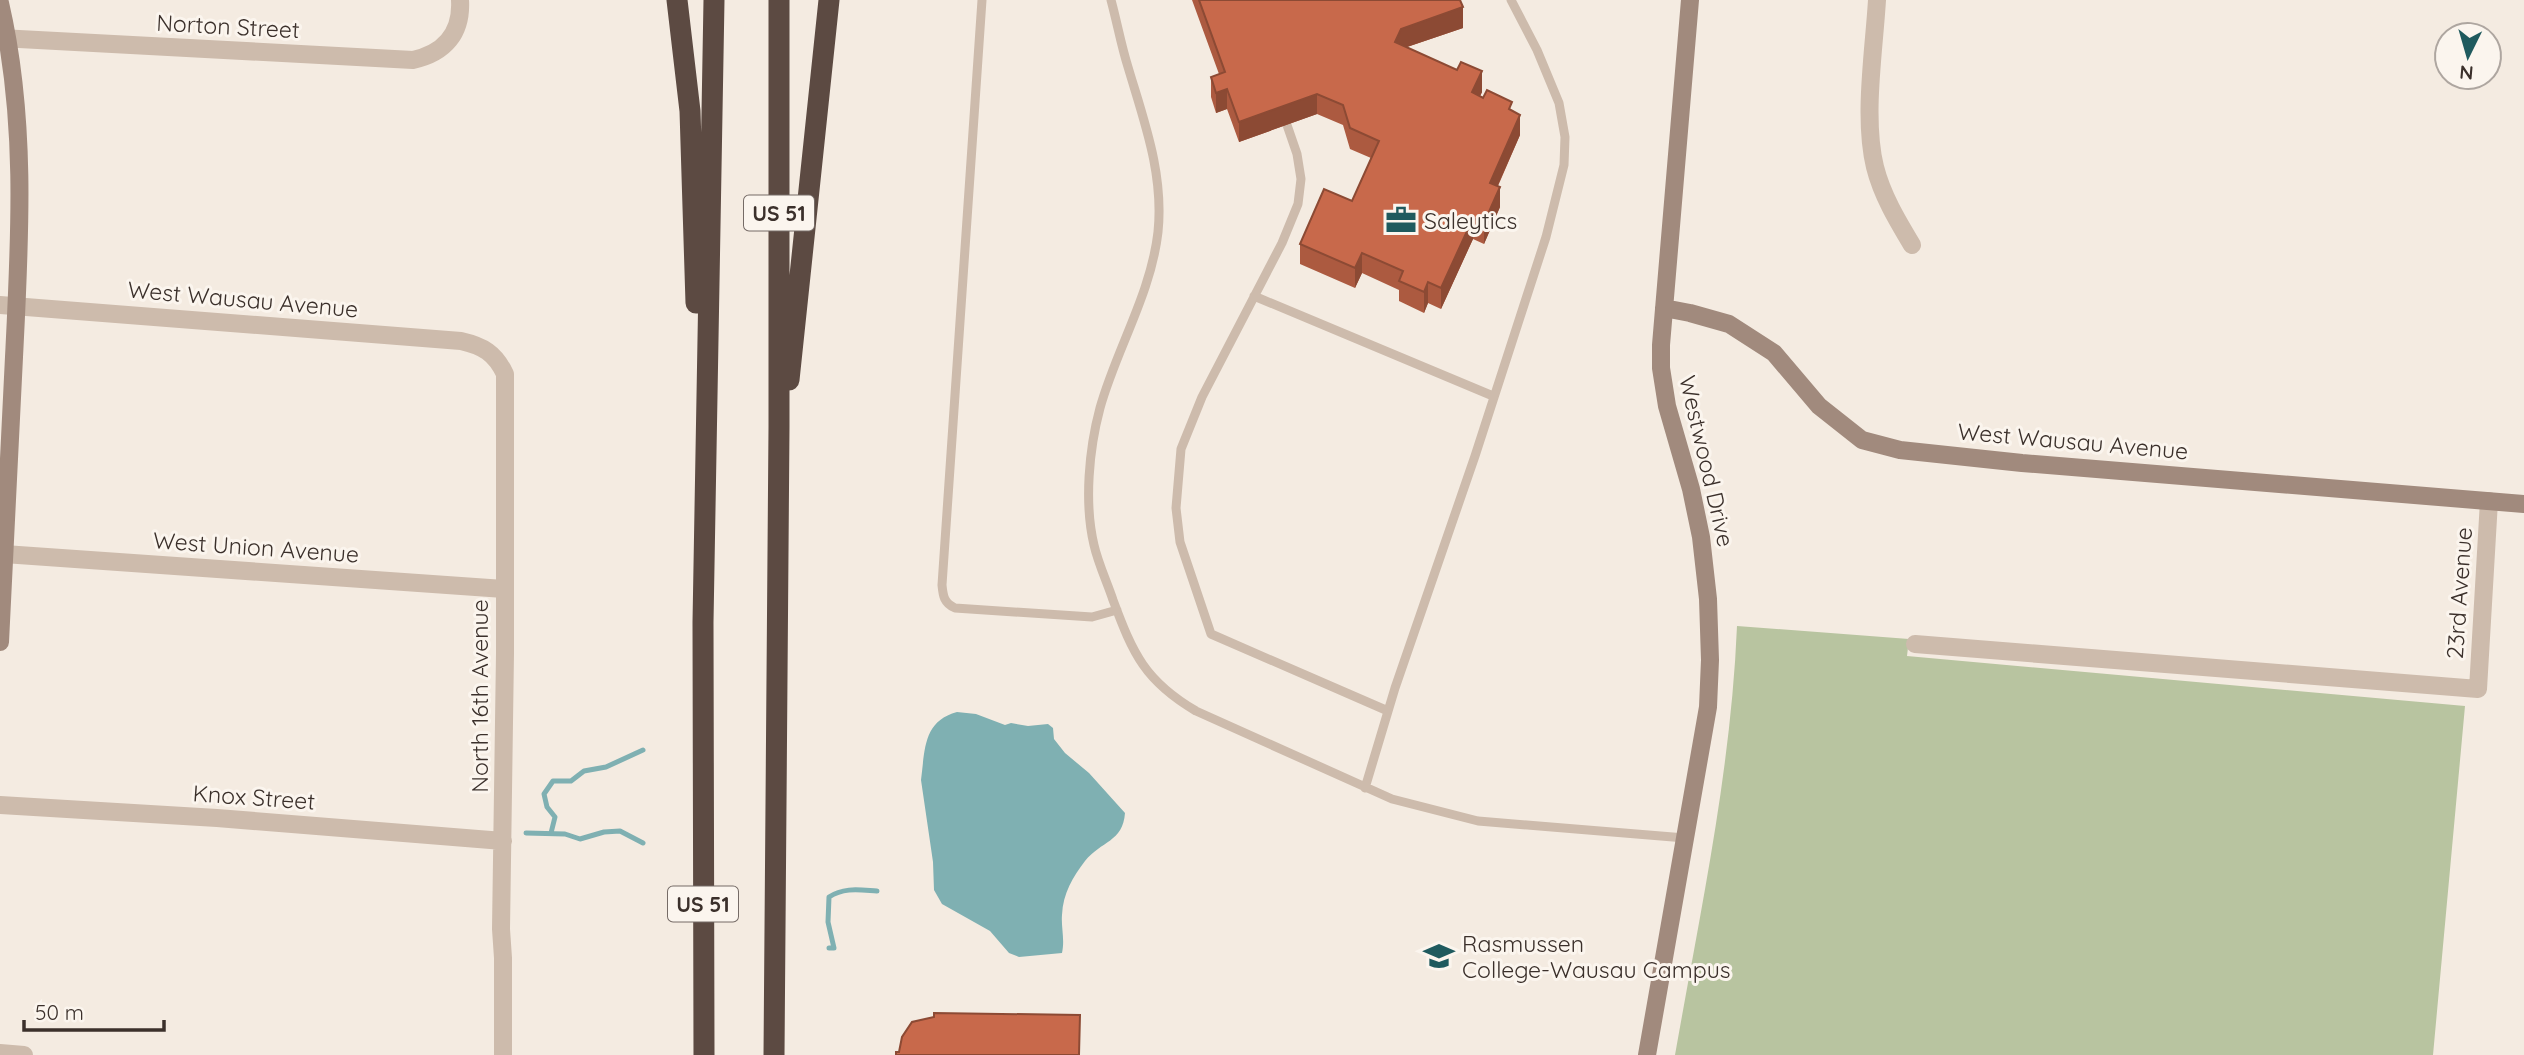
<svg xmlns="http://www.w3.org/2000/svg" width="2524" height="1055" font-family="Quicksand,sans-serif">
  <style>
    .green { fill: #b8c4a0 }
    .water { fill: #7fb0b2 }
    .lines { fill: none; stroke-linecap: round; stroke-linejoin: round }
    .stream { stroke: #7fb0b2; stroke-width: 5 }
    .lane { stroke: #cdbbac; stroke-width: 9 }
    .street { stroke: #cdbbac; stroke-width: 18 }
    .secondary { stroke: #a18a7d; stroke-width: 18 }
    .highway { stroke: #5c4a42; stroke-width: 21 }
    .wall { fill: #ac5a40 }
    .shaded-wall { fill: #8c4a34 }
    .building { fill: #c8694b; stroke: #8c4a34; stroke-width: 2 }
    .labels { text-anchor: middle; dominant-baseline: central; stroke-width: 6; stroke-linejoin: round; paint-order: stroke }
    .shield { fill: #fbf5ee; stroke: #756b66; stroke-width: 2 }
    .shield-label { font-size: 21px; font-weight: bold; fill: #3b302b }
    .street-label { font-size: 23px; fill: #3b302b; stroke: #fbf5ee }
    .poi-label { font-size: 23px; fill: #3b302b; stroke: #fbf5ee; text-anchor: start }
  </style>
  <rect width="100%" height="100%" fill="#f4ebe1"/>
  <!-- green -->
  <path class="green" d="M1737 626 1909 639 1907 656 2465 706 2433 1055H1675C1700 913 1731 771 1737 626Z"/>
  <!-- water -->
  <path class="water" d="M957 712 976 714 1005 725 1011 723 1028 726 1048 724 1053 728 1054 739 1065 753 1089 773 1125 813C1123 842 1101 841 1085 861 1073 877 1063 893 1062 915 1061 928 1065 939 1062 953L1019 957 1009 953 990 931 942 904 934 890 933 862 921 780C925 750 923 721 957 712Z"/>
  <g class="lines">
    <!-- stream -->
    <path class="stream" d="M526 833 565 834 580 839 604 832 620 831 643 843
      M551 833 555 817 547 807 544 794 553 781H571L584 771 606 767 643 750
      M829 948H834L828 922 829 897C844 887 860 890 877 891"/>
    <!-- lane -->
    <path class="lane" d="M982 0 942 585C943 596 944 603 955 608L1092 617 1117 610
      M1111 0C1117 22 1121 45 1128 67 1144 121 1164 174 1158 232 1151 294 1116 350 1100 408 1089 449 1084 503 1094 545 1098 563 1107 582 1113 600 1133 654 1145 681 1196 711L1392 799 1478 821 1685 838
      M1287 125 1297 154 1301 179 1298 204 1282 243 1202 397 1181 449 1176 508 1180 542 1211 634 1388 711
      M1254 296 1493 396
      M1365 788 1395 688 1475 456 1546 237 1564 165 1565 137 1559 103 1537 50 1511 0"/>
    <!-- street -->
    <path class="street" d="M1877 0C1874 51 1863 118 1875 167 1882 195 1897 220 1912 245
      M0 38 413 60C445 53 462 33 460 0
      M0 305 461 341C483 346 495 353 505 374V653L501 929 503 958V1055
      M4 554 504 589
      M1915 644 2478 689 2489 501
      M0 805 217 818 503 841
      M0 1053 24 1055"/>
    <!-- secondary -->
    <path class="secondary" d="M0 3C27 119 20 239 14 357 10 452 5 547 0 642
      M1664 308 1690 313 1729 324 1774 353 1819 406 1862 440 1900 450 2022 463 2524 504
      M1647 1055 1708 707 1710 660 1708 599 1701 537 1691 489 1667 406 1661 368V345L1690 0"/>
    <!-- highway -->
    <path class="highway" d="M677 0 690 111 696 303
      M789 380 829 0
      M704 1055 703 622 714 0
      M774 1055 779 427V0"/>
  </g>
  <!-- wall -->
  <path class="wall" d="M1192 0H1460L1463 28 1407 47 1482 92 1480 96 1512 111 1520 135 1498 186 1500 207 1484 244 1473 239 1441 309 1428 303 1424 313 1399 301V290L1362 273 1355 288 1300 264V244L1352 201 1371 158 1350 149 1343 125 1317 114 1239 142 1227 109 1216 113 1211 97V77L1219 74Z"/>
  <!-- shaded-wall -->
  <path class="shaded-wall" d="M1463 7V28L1401 49 1395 42 1401 29Z
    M1482 71V92L1472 113V92Z
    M1227 89V109L1216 113V93Z
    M1317 94V114L1239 142V122Z
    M1520 115V135L1490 203V183Z
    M1500 187V207L1484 244V223Z
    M1473 218V239L1441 309V288Z
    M1362 253V273L1355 288V268Z
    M1428 282V303L1424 313V292Z"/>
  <!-- building -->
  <path class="building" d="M1199 0H1460L1463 7 1401 29 1395 42 1457 70 1461 62 1482 71 1472 92 1483 98 1487 90 1512 102 1509 109 1520 115 1490 183 1500 187 1484 223 1473 218 1441 288 1428 282 1424 292 1399 281 1403 271 1362 253 1355 268 1300 244 1324 189 1352 201 1379 141 1350 128 1343 105 1317 94 1239 122 1227 89 1216 93 1211 77 1225 72Z
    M934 1013 1080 1015 1079 1055H896V1052H899L902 1037 912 1022 934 1017Z"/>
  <!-- icons -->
  <defs>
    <g id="office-bare" transform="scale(2.415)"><path d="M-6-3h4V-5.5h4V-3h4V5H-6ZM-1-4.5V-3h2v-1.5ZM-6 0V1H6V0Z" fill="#1f5a5e" stroke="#fbf5ee" stroke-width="2.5" paint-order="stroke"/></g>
    <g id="university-bare" transform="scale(2.415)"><path d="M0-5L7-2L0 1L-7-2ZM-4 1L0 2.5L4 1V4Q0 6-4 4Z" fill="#1f5a5e" stroke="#fbf5ee" stroke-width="2.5" paint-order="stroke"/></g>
  </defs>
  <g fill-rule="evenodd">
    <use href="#office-bare" x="1401" y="220"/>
    <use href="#university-bare" x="1439" y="956"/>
  </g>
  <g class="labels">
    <!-- shield labels -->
    <g class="shield">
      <rect x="744" y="195.5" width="70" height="35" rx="5"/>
      <rect x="668" y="886.5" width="70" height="35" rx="5"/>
    </g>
    <g class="shield-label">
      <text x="779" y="213">US 51</text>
      <text x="703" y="904">US 51</text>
    </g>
    <!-- street labels -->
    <g class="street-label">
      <text transform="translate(228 26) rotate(3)">Norton Street</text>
      <text transform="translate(243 299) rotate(5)">West Wausau Avenue</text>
      <text transform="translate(2073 441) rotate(5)">West Wausau Avenue</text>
      <text transform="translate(1707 461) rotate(77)">Westwood Drive</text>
      <text transform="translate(256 547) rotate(4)">West Union Avenue</text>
      <text transform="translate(2459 593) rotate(-86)">23rd Avenue</text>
      <text transform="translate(479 696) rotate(-90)">North 16th Avenue</text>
      <text transform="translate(254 797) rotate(4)">Knox Street</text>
    </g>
    <!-- poi labels -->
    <g class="poi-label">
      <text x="1424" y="220">Saleytics</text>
      <text x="1462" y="943">Rasmussen<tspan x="1462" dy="26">College-Wausau Campus</tspan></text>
    </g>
  </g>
  <!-- north arrow -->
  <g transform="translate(2468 56) rotate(185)"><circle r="33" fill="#fbf5ee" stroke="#aea6a0" stroke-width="2"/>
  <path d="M0-5L12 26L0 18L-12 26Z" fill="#1f5a5e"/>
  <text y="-10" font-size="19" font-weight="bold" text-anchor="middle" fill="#3b302b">N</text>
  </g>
  <!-- scale -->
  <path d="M24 1020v10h140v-10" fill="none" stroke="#3b302b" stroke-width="3.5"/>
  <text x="35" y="1020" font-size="21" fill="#3b302b" stroke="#fbf5ee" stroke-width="5" paint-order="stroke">50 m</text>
</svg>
